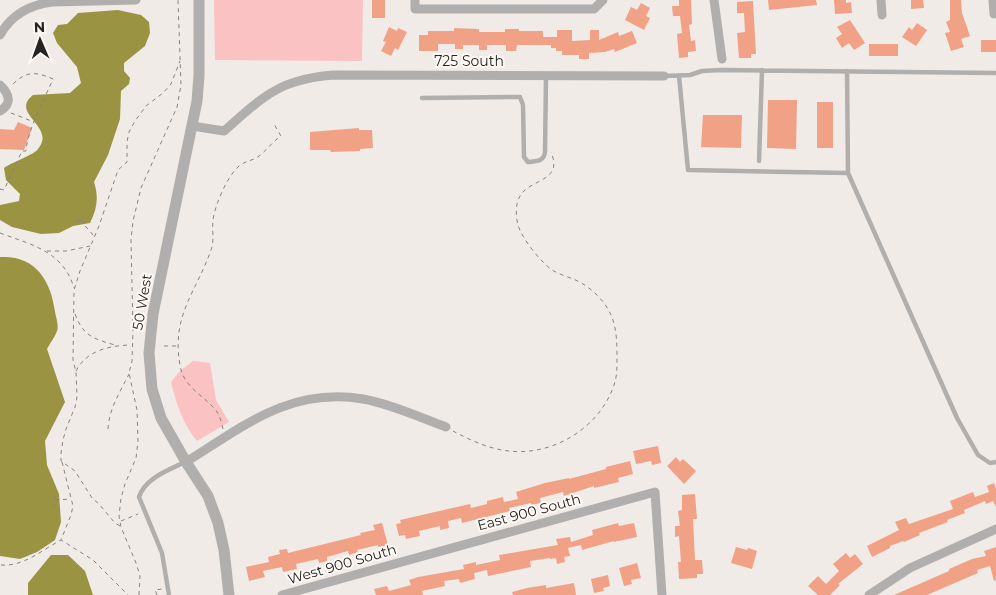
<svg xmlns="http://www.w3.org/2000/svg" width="996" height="595" font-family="Montserrat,sans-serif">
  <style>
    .green { fill: #fac2c3 }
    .water { fill: #9a9342 }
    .building { fill: #f1a186 }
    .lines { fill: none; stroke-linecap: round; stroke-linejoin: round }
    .path { stroke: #878381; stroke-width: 1; stroke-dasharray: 4 4; stroke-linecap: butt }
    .service { stroke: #b0afad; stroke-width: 4.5 }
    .minor { stroke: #b0afad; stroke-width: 9 }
    .tertiary { stroke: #b0afad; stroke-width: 11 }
    .labels { text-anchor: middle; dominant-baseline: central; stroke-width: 4; stroke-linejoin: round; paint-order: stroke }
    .street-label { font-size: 14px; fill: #262423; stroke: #fef9f5 }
  </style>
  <rect width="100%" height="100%" fill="#f0ebe7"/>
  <!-- green -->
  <path class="green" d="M214 0H363L362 61 215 60Z
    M193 361 210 363 216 400 229 422 197 441C183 424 176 403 171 382L181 370Z"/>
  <!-- water -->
  <path class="water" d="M118 10 141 15 149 22 150 33 145 46 124 63V71L130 78 129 84 121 91 120 119 108 155 94 182C99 197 97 209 90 223L73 226 59 233 41 234 12 227 0 220V205L19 201 20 194 6 180 4 168C12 162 34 155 38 149 57 126 9 114 33 95L70 93 81 83 77 67 57 43 53 33 58 25 67 24 78 13Z
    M0 257C35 255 51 280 55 312 56 317 59 326 57 331 55 337 50 343 47 349L65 402 45 441 47 465 59 494 61 522 55 540 37 552 20 559 0 556Z
    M51 555H68L85 571 93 595H28V583Z"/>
  <!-- building -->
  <path class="building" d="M372 0H385V18H372Z
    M679 0H691L692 24 689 25 691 41 695 40 696 51 688 52V57L679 58 677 34 682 33 680 16H673L672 6H679Z
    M768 0H816L817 5 769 10Z
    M834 0H846V3L851 2 852 13 835 14Z
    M911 0H923L924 8 911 9Z
    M950 0H961L962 13 970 36 961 39 964 47 951 51 945 33 950 32 946 22 950 20Z
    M753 1 756 54H751V58H739L737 33 745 32 744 13H737V2Z
    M641 3 650 8 646 16 650 18 644 30 625 20 631 7 637 10Z
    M850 20 865 43 854 50 849 43 842 48 836 38 842 34 837 27Z
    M917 23 927 30 916 46 902 37 909 27 912 30Z
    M389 27 397 31 398 28 407 32 398 50 395 48 391 56 381 51 386 42 383 41Z
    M454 28 479 29V32H505V29H519V31H543V37H557V30H572V41L590 40V30H599V40L618 32 619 36 632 31 637 43 615 52 614 49 605 52 589 53V59H579V55H562V51H556V48H551V45H517L516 51H506V45H487V50H479V45H463V49H455V44H438V51H419V35H428V31H454Z
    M981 40H996V52H981Z
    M869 44H898V56H869Z
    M768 100H797L796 149 767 148Z
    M817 102H833V148H817Z
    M703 115H742L741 148 701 147Z
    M18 122 32 128 24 150 0 149V129L14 130Z
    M359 128V130H372L373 148 360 149V151L331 152 330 150H310V132Z
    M658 446 661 463 652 465 651 461 636 464 633 451Z
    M676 457 680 462 683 459 696 471 684 484 667 466Z
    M630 461 633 474 618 478 619 482 594 488V486L564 496 563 492 540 498 541 503 531 505V503L509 508 510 511 462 523 461 518 448 521 449 528 440 530V526L419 531 420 536 406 539 405 535 399 536 396 524 401 523 400 520 470 504 471 508 487 504V501L503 497 504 502 518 499 516 492 545 483 569 478V479L606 469V467Z
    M994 483 996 489V507L993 501 986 504 985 501 964 510 965 513 947 520 948 522 919 533 920 535 904 542 903 541 890 546V548L872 557 867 546 899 530 895 522 906 518 909 524 953 509 950 501 973 492 975 497 989 492 987 486Z
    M695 494 697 519H693L695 560H702L703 574H697V578L679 579 678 562H681L679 536 675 537V526H680L678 511 682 510V495Z
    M382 523 388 545 378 547V545L357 550 358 552 349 555 348 551 327 557V561L319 563 318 559 296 564 297 569 283 572 282 567 263 571 265 577 249 581 246 567 269 562 268 557 280 554 279 550 287 549 288 553 361 535 360 533 375 530 373 525Z
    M618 523 619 526 634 523 637 537 614 542V541L582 550 581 545 568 548 570 556 564 557 565 562 557 564 556 558 550 559V558L530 561 531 567 488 576 487 570 474 573 475 579 460 583 459 579 444 581 445 586 422 591 423 595H376L374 589 387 586 389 591 411 585 409 580 418 577 464 569 463 565 476 562V565L500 560 499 555 558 545 556 539 570 537 571 542 593 535 592 530Z
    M736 547 747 550 748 548 757 551 752 569 731 563Z
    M996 547V580L994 581 990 566 977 570 978 573 927 595H894L949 571V569L972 559 986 556 984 551Z
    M846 553 850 558 855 554 863 564 838 584 840 585 830 595H818L808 586 818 576 826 584 839 571 833 564Z
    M637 563 641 578 631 580 632 584 624 586 619 568Z
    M608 575 610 586 603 588 604 591 594 593 591 579Z
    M574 583 576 595H513L512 592 527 588 546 585V588Z"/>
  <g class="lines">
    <!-- path -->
    <path class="path" d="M11 113 34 122
      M0 189 4 190 22 151H26C27 131 45 98 53 79 35 71 26 71 12 85
      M80 220 94 236
      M76 222 84 217
      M0 233C32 245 63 251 74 288
      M47 251H66L90 246
      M75 314C83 336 94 339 115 345
      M164 346H178
      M76 371C86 351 108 346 129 345
      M108 429C109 409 120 392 129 374
      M223 429C221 422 220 414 214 408 201 394 183 386 180 365 171 314 197 292 212 247 214 238 212 229 213 220 215 205 226 180 236 169 244 160 251 162 259 156 267 150 272 142 281 136L274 124
      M453 431C468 439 485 447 502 450 548 459 599 430 614 385 617 377 617 368 617 359 617 344 617 325 609 311 604 301 593 290 583 284 574 278 562 276 552 270 541 262 522 239 518 225 515 214 515 198 525 190 538 179 562 178 551 152
      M62 462 73 506 71 515 61 540 93 560 128 595
      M55 496V506
      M55 500 71 499
      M121 521 138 514
      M120 526 115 523 99 504 92 498 75 471 61 461V453L63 440 66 429 75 407 77 397 76 372 73 360 74 290 80 271 99 226 118 170 127 162V142L129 132 135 121 146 106 163 93 171 84 180 61
      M1 565C23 567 42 550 61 540
      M139 595 140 576 136 563 121 527 119 516 121 498 125 484 136 458 138 441 137 410 129 373 132 361 133 330 131 240 133 221 141 188 177 107 181 85 178 0
      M157 595 155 590 162 589"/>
    <!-- service -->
    <path class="service" d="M847 71 848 173 957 418 978 455 990 463 996 462
      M664 76 690 75 702 71 721 70 996 73
      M679 76 688 170 848 173
      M422 98 520 97 523 105 524 157 528 162C536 161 544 162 545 152L546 76
      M759 161 762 70
      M169 595 162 553 139 497C145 478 169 470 185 462"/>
    <!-- minor -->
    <path class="minor" d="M415 0V9H594L603 0
      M714 0 722 59
      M881 0 882 15
      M993 0 994 14
      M0 35C11 15 29 5 52 2L136 0
      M0 85C10 94 12 104 0 111
      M192 126 224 131C245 113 267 90 295 82 307 78 320 76 334 75L664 76
      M186 462C244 426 290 387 363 399 391 404 419 417 446 427
      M282 595 655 492 662 595
      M869 595 910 568 996 529"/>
    <!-- tertiary -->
    <path class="tertiary" d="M199 0V75L197 101 153 314 149 353 152 389 161 418 186 462 208 496 218 523 224 550 229 595"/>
  </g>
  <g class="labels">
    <!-- street labels -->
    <g class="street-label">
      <text x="469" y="61">725 South</text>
      <text transform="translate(142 302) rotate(-80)">50 West</text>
      <text transform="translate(529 512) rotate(-15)">East 900 South</text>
      <text transform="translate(342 564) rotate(-16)">West 900 South</text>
    </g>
  </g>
  <!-- north arrow -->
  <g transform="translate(40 40) rotate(358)" stroke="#fef9f5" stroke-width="4" paint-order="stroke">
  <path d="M0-4L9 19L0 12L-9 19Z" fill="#262423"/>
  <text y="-8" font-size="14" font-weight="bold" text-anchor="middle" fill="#262423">N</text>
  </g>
</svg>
